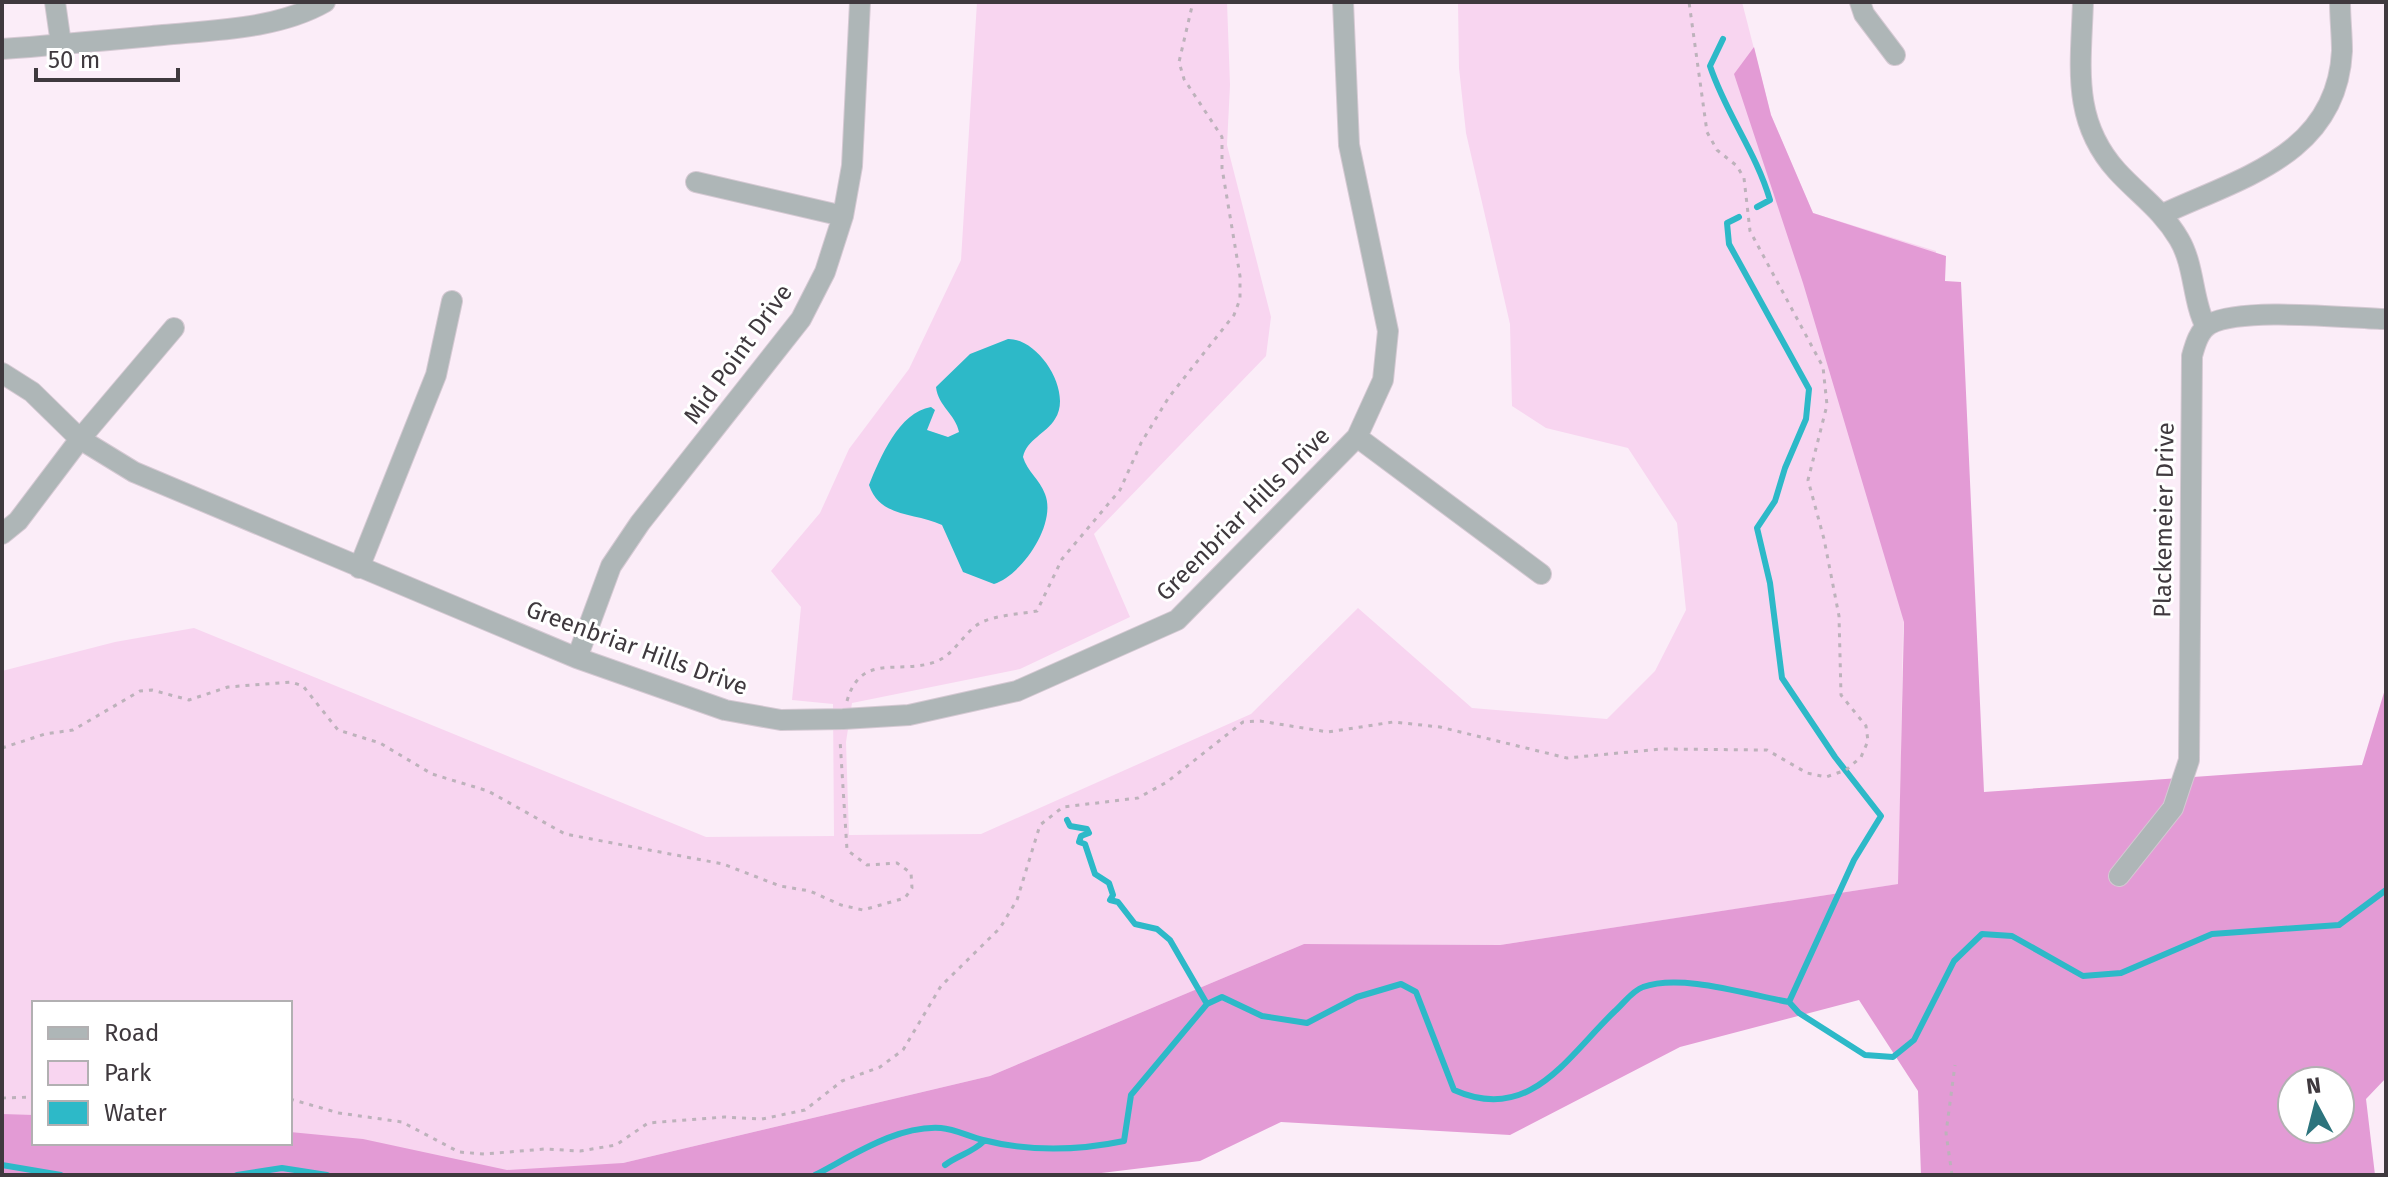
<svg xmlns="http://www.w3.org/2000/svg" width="2388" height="1177" font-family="'Fira Sans',sans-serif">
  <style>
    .green { fill: #f8d5f0; fill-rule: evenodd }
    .forest { fill: #e39bd5; fill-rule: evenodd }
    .water { fill: #2db9c8 }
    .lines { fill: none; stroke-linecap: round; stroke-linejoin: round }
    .stream { stroke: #2db9c8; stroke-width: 6 }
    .minor-casing { stroke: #d5c9d3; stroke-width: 22 }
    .path { stroke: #bdb2bb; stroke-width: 3; stroke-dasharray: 4 6; stroke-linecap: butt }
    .minor { stroke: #aeb6b7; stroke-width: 20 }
    .labels { text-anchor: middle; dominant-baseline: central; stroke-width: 6; stroke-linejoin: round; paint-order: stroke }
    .street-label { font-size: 24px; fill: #3f393e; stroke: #fff }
  </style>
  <rect width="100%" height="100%" fill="#fbedf8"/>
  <!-- green -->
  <path class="green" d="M977 2H1227L1230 85 1227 145 1271 317 1266 356 1094 534 1130 617 1020 669 852 703 846 742 849 835 981 834 1251 714 1358 608 1472 708 1607 719 1655 671 1686 610 1677 523 1628 448 1546 428 1512 406 1510 324 1466 133 1459 68 1458 2H1742L1771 115 1813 213 1936 251 1903 632 1899 884 1500 945 1304 944 990 1076 623 1163 622 1175H2V671L115 642 194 628 706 837 834 836 833 704 792 700 801 607 771 571 820 513 849 449 909 369 961 260ZM34 1003H290V1143H34Z"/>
  <!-- forest -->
  <path class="forest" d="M1754 47 1771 115 1813 213 1946 256 1945 281 1961 282 1984 792 2362 765 2386 686V1078L2366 1099 2375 1175H1921L1918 1091 1859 1000 1680 1047 1510 1135 1281 1122 1200 1161 1085 1175H2V1114L34 1115V1143H290V1132L363 1139 507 1170 623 1163 990 1076 1304 944 1500 945 1898 884 1904 622 1803 283 1734 74ZM2292 1081H2340V1129H2292Z"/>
  <!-- water -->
  <path class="water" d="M1008 339C1039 338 1073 392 1055 419 1046 434 1027 439 1023 457 1027 471 1040 480 1045 494 1057 524 1022 575 994 584L963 572 942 525C914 512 880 518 869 485 880 458 899 412 931 407L935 410 927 430 948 437 959 432C956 415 938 406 936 387L970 354Z"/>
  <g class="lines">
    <!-- stream -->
    <path class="stream" d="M1723 39 1710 66C1726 114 1756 152 1770 200L1757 207
      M1739 217 1727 223 1729 244 1809 389 1806 419 1785 468 1775 501 1757 528 1770 583 1782 678 1835 757 1881 816 1854 860 1789 1002
      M1067 820 1070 826 1087 829 1089 833 1081 836 1079 842 1085 844 1095 874 1109 883 1113 895 1110 900 1118 902 1135 924 1157 929 1170 940 1207 1004
      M2 1165 61 1175
      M945 1165C958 1155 972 1153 984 1141
      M237 1175 282 1168 327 1175
      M815 1175C852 1156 897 1125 941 1128 955 1129 970 1137 983 1140 1030 1152 1076 1151 1124 1141L1131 1095 1207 1004 1222 997 1262 1016 1307 1023 1357 997 1401 984 1416 992 1454 1090C1530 1124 1566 1058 1615 1011 1623 1004 1633 990 1643 987 1681 973 1749 995 1789 1002L1799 1013 1865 1055 1893 1057 1914 1040 1954 961 1982 934 2012 936 2083 976 2121 973 2212 934 2339 925 2386 890"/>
    <!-- minor casing -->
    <g class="minor-casing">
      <path id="minor" d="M55 2 61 44
        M1860 2 1864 14 1895 55
        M2083 2C2081 66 2071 120 2117 171 2139 195 2162 210 2179 239 2195 266 2192 300 2206 327
        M2 49C56 45 109 40 163 35 215 30 278 29 325 2
        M696 182 843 216
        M2163 214C2240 178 2337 155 2342 51 2342 35 2340 18 2340 2
        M2 373 32 392 80 439 134 472 577 658 725 710 781 720 843 719 909 715 1017 691 1177 620 1357 437 1383 380 1388 331 1349 145 1343 2
        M1357 437 1541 574
        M2 534 18 521 80 439 174 328
        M359 568 436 375 452 301
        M577 658 611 566 640 523 801 319 825 272 843 216 852 166 860 2
        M2119 876 2173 808 2189 760 2192 356C2195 345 2199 330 2210 324 2243 307 2346 318 2386 319"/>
    </g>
    <!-- path -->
    <path class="path" d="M847 701C861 652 898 675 935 662 955 655 964 631 982 622 998 615 1020 614 1037 611L1062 559 1120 490 1141 443 1169 397 1234 315 1240 299V276L1222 168V137L1184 79 1179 62 1193 2
      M2 748 45 734 73 730 140 691 152 690 189 700 228 687 291 682 303 686 338 730 380 743 432 774 488 791 565 834 723 864 780 886 810 891 841 905 863 910 905 898 912 888 911 873 897 863 867 865 847 850 840 740
      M2 1098 34 1097
      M290 1099 339 1113 402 1122 459 1152 484 1154 545 1149 580 1151 616 1145 648 1123 724 1117 762 1119 805 1110 842 1081 880 1067 903 1050 941 986 1000 928 1017 900 1040 825 1063 807 1138 798 1167 782 1243 722 1260 721 1328 732 1393 722 1440 727 1567 758 1661 749 1767 750 1807 773 1826 777 1846 770 1861 757 1868 741 1866 726 1841 695 1839 616 1824 539 1808 480 1827 405 1823 367 1750 231 1744 178 1737 166 1717 150 1707 132 1689 2
      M1952 1175 1946 1133 1955 1065"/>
    <!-- minor -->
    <use href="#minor" class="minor"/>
  </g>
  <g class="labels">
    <!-- street labels -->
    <g class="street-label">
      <text transform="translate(738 354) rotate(-54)">Mid Point Drive</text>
      <text transform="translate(1243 514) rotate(-45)">Greenbriar Hills Drive</text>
      <text transform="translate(2164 520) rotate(-89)">Plackemeier Drive</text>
      <text transform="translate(637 648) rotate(20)">Greenbriar Hills Drive</text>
    </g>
  </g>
  <!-- border -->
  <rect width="2388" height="1177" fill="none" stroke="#3f393e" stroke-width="8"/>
  <!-- legend -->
  <rect x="32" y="1001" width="260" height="144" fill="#ffffff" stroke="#b2b0b2" stroke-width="2"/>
  <rect x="48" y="1027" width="40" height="12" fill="#aeb6b7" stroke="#b2b0b2" stroke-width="2"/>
  <text x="104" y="1041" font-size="24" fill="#3f393e">Road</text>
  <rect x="48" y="1061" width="40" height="24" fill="#f8d5f0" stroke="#b2b0b2" stroke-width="2"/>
  <text x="104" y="1081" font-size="24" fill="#3f393e">Park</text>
  <rect x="48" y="1101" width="40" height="24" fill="#2db9c8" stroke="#b2b0b2" stroke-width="2"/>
  <text x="104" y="1121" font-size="24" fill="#3f393e">Water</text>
  <!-- north arrow -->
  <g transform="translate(2316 1105) rotate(353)"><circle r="38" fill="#ffffff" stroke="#b2b0b2" stroke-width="2"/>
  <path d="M0-6L14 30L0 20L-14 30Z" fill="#2c747d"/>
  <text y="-12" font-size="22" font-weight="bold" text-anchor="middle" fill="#3f393e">N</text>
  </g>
  <!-- scale -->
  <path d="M36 68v12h142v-12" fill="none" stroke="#3f393e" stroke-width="4"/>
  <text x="48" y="68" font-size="24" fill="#3f393e" stroke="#ffffff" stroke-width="6" paint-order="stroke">50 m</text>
</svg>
